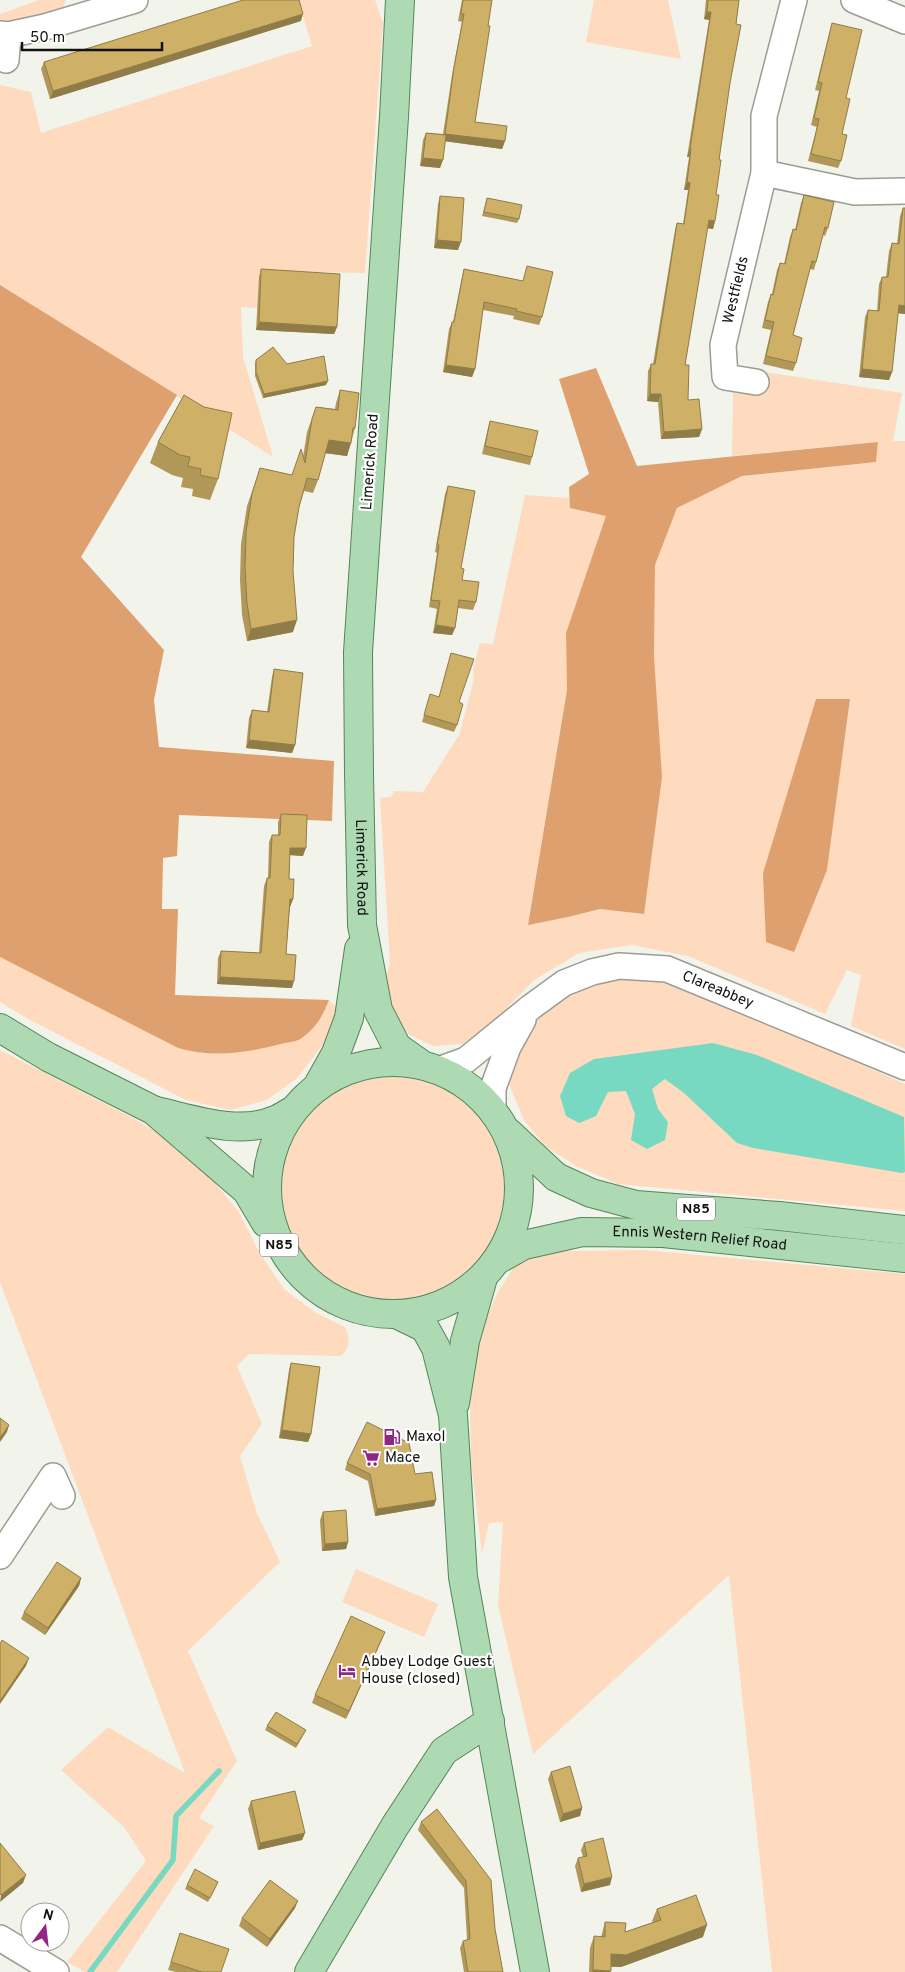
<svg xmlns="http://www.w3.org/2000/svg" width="905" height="1972" font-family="Overpass,sans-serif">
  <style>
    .green { fill: #fedabe; fill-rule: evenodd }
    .forest { fill: #dea06e }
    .water { fill: #78d9c2 }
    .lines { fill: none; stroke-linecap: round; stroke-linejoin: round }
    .stream { stroke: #78d9c2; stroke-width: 5.5 }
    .minor-casing { stroke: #9b9d95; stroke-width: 28 }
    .major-casing { stroke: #548559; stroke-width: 30 }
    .minor { stroke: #fff; stroke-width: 25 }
    .major { stroke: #aedab3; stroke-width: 28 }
    .wall { fill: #b19859 }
    .shaded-wall { fill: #907c48 }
    .building { fill: #ceb167; stroke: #907c48 }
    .labels { text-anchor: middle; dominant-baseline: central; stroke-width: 4.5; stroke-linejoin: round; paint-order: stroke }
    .shield { fill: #fff; stroke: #595a58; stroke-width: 1 }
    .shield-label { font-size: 14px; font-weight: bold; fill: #121310 }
    .street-label { font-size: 15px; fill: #121310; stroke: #fff }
    .poi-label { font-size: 15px; fill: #121310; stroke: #fff; text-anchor: start }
  </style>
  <rect width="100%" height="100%" fill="#f2f4eb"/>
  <!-- green -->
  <path class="green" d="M39 0H66L63 8 6 23H0V14Z
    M298 0H375L383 23 365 273 266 271 257 308 241 307 243 357 273 457 0 285V85L31 92 41 133 312 46Z
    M594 0H668L681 59 586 42Z
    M765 372 902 393 893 441H905V1049L851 1026 861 975 847 970 825 1014 688 956 632 945 579 953 534 980 496 1019 463 1044 433 1046 408 1034 393 1013 385 981 390 963 380 798 391 797 394 791 423 792 459 735 474 680 473 670 480 643 493 644 525 495 570 498V508L607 516 566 633 567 690 528 924 568 917 600 909 644 914 654 657 655 565 677 508 742 476 876 462 878 442 732 456 733 393 759 395ZM816 699 850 700 827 870Z
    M0 957 178 1048C212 1058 247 1053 281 1044 288 1042 298 1042 303 1037 317 1027 323 1015 329 1000L339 1011 322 1046 297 1078 267 1100 230 1110 186 1100 28 1019 0 1002Z
    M634 976 672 983 702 993 905 1084V1211L618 1184 576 1166 545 1146 524 1120 509 1084 518 1051 535 1021 565 996 597 983Z
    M0 1050 133 1118 172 1141 206 1172 239 1212 259 1252 284 1289 316 1313 345 1327C350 1338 351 1347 341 1356L249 1354 237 1366 262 1424 240 1456 256 1511 280 1562 188 1651 237 1761 199 1818 214 1826 117 1972H85L67 1962 146 1861 124 1827 61 1770 108 1727 185 1773 0 1282Z
    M282 1188a111 111 0 1 1 222 0a111 111 0 1 1-222 0Z
    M644 1250 905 1274V1972H772L729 1575 533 1754 498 1605 503 1522 489 1523 482 1554 471 1462 470 1393 477 1339 498 1292 514 1267 536 1256 566 1251Z
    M356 1569 438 1604 424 1637 342 1602Z"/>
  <!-- forest -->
  <path class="forest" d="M0 285 177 395 81 557 164 650 154 700 159 747 334 761 332 821 179 815 177 856 163 858 162 909H178L175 995 329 1000C323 1015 317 1027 303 1037 298 1042 288 1042 281 1044 247 1053 212 1058 178 1048L0 957Z
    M596 368 637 466 878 442 876 462 742 476 677 508 655 565 654 657 662 777 644 914 600 909 568 917 528 925 567 690 566 633 606 516 570 508 569 487 589 474 559 379Z
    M816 699H850L827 870 794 952 766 942 763 873Z"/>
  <!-- water -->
  <path class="water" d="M713 1043 757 1055 904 1117 905 1172 902 1173 753 1148 737 1143 684 1093 665 1079 652 1089 658 1109 668 1122 665 1140 647 1149 631 1140 635 1114 626 1091 608 1092 596 1116 579 1123 566 1116 560 1096 570 1073 594 1059Z"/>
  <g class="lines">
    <!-- stream -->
    <path class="stream" d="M90 1972 173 1860 176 1816 219 1771"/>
    <!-- minor casing -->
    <g class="minor-casing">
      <g id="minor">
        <path d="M854 0 905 21"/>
        <path d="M0 34 8 35 45 27 135 0"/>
        <path d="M6 60 8 35"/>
        <path d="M764 173 855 192 905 191"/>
        <path id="s1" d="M756 382 725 377 723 345 764 173V116L794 0"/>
        <path id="s2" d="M441 1069 466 1060 531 1007 564 983 592 972 619 966 667 969 905 1067"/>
        <path d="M493 1108V1088L508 1047 523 1020"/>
        <path d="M0 1556 53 1476 62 1496"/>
        <path d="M0 1938 56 1972"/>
      </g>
    </g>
    <!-- major casing -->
    <g class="major-casing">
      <g id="major">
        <path id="s3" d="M400 0 394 117 358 652 359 774 362 925 378 1010 397 1047 421 1064"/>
        <path d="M0 1028 48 1057 153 1110 247 1191 266 1223"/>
        <circle cx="393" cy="1188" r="126"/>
        <path d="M317 1087 336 1053 349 1018 359 949"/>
        <path d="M156 1111C193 1119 239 1136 275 1120 281 1118 286 1114 292 1111"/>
        <path d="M509 1133 556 1177 591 1193 636 1205 779 1216 905 1230"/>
        <path id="s4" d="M499 1259 524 1245 582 1232 663 1233 905 1258"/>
        <path d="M396 1314 425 1328 436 1348 453 1415 463 1577 535 1972"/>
        <path d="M455 1403 465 1341 483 1278"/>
        <path d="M309 1972 395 1826 444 1751 490 1721"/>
      </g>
    </g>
    <!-- minor -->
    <use href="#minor" class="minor"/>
    <!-- major -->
    <use href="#major" class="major"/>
  </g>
  <!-- wall -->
  <path class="wall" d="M462 0H492L488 26 475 122 505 141 502 149 445 141 440 168 420 166 423 140 426 133 443 134 452 75 462 22 458 21Z
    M706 0H739L736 24 730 83 719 160 716 195 715 221 713 229 707 228 685 365 688 400 702 429 699 437 661 439 658 402 647 401 648 371 651 364H653L675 230 677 223 683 224 688 190H684L689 157H687L709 20 704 19Z
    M301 21 50 99 41 69 44 62Z
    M832 23 846 98 842 134 841 161 838 168 808 161 817 127 811 125 819 91 815 90 830 30Z
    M804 195 828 228 825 236 823 235 816 262 814 270 810 269 793 335 796 363 793 371 763 364 771 330 762 328 768 302 771 294H772L777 270 780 263 784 264 790 237 793 229 795 230 801 203Z
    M440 196 458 250 434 248 438 204Z
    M487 198 519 219 517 223 482 216Z
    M903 208 905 314 898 313 892 372 889 380 859 377 865 317 868 310 877 311 879 284 882 277H886L889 251 892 243 897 244 900 216Z
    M527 266 542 317 539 325 513 319 514 316 483 310 475 369 472 377 443 372 449 329 452 322H453L462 277 464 269 523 281Z
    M261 269 337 327 334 334 256 330 259 277Z
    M256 360 287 364 326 385 263 398 255 376V364Z
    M340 390 355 428 347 456 325 453 318 480 313 493 304 491 299 507 294 537 293 571V632L247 641 242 615 240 580 241 544 247 506 260 468 292 475 303 457 307 432 316 407 335 409 336 403Z
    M184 395 218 479 210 500 192 496 193 489 181 487 183 478 172 475 150 463 158 442Z
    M490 421 532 457 530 465 482 454 488 428Z
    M448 486 461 568 462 580 476 602 473 610 458 608 455 628 452 635 433 633 437 609 429 607 437 553 435 552 445 494Z
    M451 653 459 702 457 725 454 732 422 722 428 701 439 697Z
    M274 669 295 745 292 753 246 748 249 718 252 710 267 712 272 677Z
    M281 814 303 856 290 855 289 879 293 899 290 907V906L286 954 292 988 217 984 218 958 221 951 259 953 264 886 267 878H268L269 842 272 835H278V822Z
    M291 1363 311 1434 308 1442 279 1438 289 1370Z
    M347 1463 415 1474 436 1500 434 1506 375 1516 368 1481 345 1470Z
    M323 1512 348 1542 346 1549 322 1551 320 1520Z
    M81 1578 79 1586 45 1635 21 1619 24 1612Z
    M382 1639 346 1719 312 1703 315 1695Z
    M267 1726 306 1730 304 1734 296 1748 265 1730Z
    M551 1772 582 1808 580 1816 560 1822 548 1779Z
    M251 1801 305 1833 302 1840 258 1850 248 1809Z
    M437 1809 495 1929 503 1972H464L460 1948 463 1941 467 1940 464 1888 418 1830 421 1822Z
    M584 1843 610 1885 581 1892 575 1866 578 1858 583 1857 581 1850Z
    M218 1882 208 1902 185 1889 187 1885Z
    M295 1908 267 1947 239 1926 242 1918Z
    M657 1909 703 1937 621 1967H611L610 1972H589L590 1948 594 1936 601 1937 605 1922 625 1932 653 1922 652 1921Z
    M180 1933 221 1972H176L168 1970Z"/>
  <!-- shaded-wall -->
  <path class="shaded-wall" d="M707 12H711L709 20 704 19Z
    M303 14 301 21 50 99 53 91Z
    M445 134 505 141 502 149 443 141Z
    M690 149H691L689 157H687Z
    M423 158 443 160 440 168 420 166Z
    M687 182 690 183 688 190H684Z
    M709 220 715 221 713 229 706 228Z
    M437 240 461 242 458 250 434 248Z
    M899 305 905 306V314L896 313Z
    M259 322 337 327 334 334 256 330Z
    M446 365 475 369 472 377 443 372Z
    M862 369 892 372 889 380 859 377Z
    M328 381 326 385 263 398 264 394Z
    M650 394H661L658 402 647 401Z
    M702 429 699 437 661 439 664 432Z
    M329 440 351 443 347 456 324 453Z
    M297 620 293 632 247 641 251 629Z
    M436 625 455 628 452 635 433 633Z
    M249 740 295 745 292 753 246 748Z
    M290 848H306L303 856 288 855Z
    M290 899H293L290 907 287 906Z
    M220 977 294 981 292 988 217 984Z
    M9 1425 7 1432 0 1442V1438Z
    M282 1430 311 1434 308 1442 279 1438Z
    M436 1500 434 1506 375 1516 377 1509Z
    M348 1542 346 1549 322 1551 325 1544Z
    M81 1578 79 1586 45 1635 48 1628Z
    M385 1632 382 1639 346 1719 349 1711Z
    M29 1658 26 1666 0 1704V1701Z
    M582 1808 580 1816 560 1822 563 1814Z
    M305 1833 302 1840 258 1850 260 1843Z
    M26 1875 23 1883 0 1902 1 1895Z
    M612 1877 610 1885 581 1892 584 1884Z
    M298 1901 295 1908 267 1947 270 1939Z
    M707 1925 703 1937 621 1967 607 1966 611 1954Z
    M593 1970 611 1971 610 1972H592Z"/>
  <!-- building -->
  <path class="building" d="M243 0H299L303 14 53 91 44 62Z
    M463 0H492L488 26H490L475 122 507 126 505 141 445 134 454 67 464 14H461Z
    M708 0H739L736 24 741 25 730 83 719 160H721L716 195H719L715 221 709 220 685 365H689L688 400 699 399 702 429 664 432 661 394H650L651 364H655L677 223 684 224 690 183 687 182 691 149H690L711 12H707Z
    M832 23 862 30 846 98 850 99 842 134 847 135 841 161 811 154 819 119 814 118 822 83 818 82Z
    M426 133 446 135 443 160 423 158Z
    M804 195 834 202 828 228 825 227 816 262 812 261 793 335 802 338 796 363 766 356 774 322 765 320 771 294 773 295 780 263 785 264 793 229 796 230Z
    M440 196 464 198 461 242 437 240Z
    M487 198 522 205 519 219 484 212Z
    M903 208H905V306L899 305 892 372 862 369 868 310 879 311 882 277H888L892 243 899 244Z
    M527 266 553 272 542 317 516 311 517 309 484 302 475 369 446 365 452 322H454L464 269 523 281Z
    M261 269 340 274 337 327 259 322Z
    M273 347 287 364 324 356 328 381 264 394 256 372V360Z
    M340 390 359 393 355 428H353L351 443 329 440 318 480 307 478 299 507 294 537 293 571 297 620 251 629 247 603 245 568 246 532 252 494 260 468 292 475 301 449 305 463 312 419 316 407 338 410Z
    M184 395 204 407 232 413 218 479 200 475 201 469 188 466 190 457 180 455 158 442Z
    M490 421 538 431 532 457 485 446Z
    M448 486 475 491 461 568 464 569 462 580 479 582 476 602 459 600 455 628 436 625 440 601 431 600 439 545H437Z
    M451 653 474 659 459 702 463 704 457 725 424 715 430 694 439 697Z
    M274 669 303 673 295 745 249 740 252 710 269 712Z
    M281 814 307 815 306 848H290L289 879H294L293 899H290L286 954 296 955 294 981 220 977 221 951 261 953 267 878H270L272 835H280Z
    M291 1363 320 1367 311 1434 282 1430Z
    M0 1418 9 1425 0 1438Z
    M367 1422 409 1443 415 1474 432 1472 436 1500 377 1509 370 1474 347 1463Z
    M346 1510 348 1542 325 1544 323 1512Z
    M57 1562 81 1578 48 1628 24 1612Z
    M351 1616 385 1632 349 1711 315 1695Z
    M2 1640 29 1658 0 1701V1644Z
    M276 1712 306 1730 297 1744 267 1726Z
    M570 1766 582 1808 563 1814 551 1772Z
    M295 1791 305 1833 260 1843 251 1801Z
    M437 1809 491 1880 495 1929 503 1972H468L463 1941 470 1939 466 1881 421 1822Z
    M603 1838 612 1877 584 1884 578 1858 587 1856 584 1843Z
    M0 1843 26 1875 1 1895 0 1894Z
    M195 1869 218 1882 210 1898 187 1885Z
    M270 1880 298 1901 270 1939 242 1918Z
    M696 1895 707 1925 626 1955 611 1954V1971L593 1970 594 1936 605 1937V1922L626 1923 625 1932 661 1920 657 1909Z
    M180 1933 229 1949 221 1972H202L171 1962Z"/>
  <!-- icons -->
  <defs>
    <g id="fuel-bare" transform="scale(1.35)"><path d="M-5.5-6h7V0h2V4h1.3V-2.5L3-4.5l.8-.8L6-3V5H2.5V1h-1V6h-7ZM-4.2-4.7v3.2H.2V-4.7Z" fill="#922688" stroke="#fff" stroke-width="2.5" paint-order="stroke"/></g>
    <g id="supermarket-bare" transform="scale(1.35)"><path d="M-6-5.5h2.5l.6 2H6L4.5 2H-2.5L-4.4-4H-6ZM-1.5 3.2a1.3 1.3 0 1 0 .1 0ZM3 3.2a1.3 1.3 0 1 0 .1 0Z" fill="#922688" stroke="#fff" stroke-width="2.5" paint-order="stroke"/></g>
    <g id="hotel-bare" transform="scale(1.35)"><path d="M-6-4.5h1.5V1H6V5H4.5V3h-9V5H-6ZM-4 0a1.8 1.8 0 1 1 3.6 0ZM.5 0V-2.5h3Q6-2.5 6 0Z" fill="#922688" stroke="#fff" stroke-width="2.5" paint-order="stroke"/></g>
  </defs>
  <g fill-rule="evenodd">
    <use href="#fuel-bare" x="392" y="1437"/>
    <use href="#supermarket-bare" x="371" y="1458"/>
    <use href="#hotel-bare" x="347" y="1671"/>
  </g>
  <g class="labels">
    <!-- shield labels -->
    <g class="shield">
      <rect x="677" y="1197.5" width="38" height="23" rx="4"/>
      <rect x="260" y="1233.5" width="38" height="23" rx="4"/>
    </g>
    <g class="shield-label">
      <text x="696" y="1209">N85</text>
      <text x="279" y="1245">N85</text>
    </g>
    <!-- street labels -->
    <g class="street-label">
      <text stroke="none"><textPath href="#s1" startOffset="120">Westfields</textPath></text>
      <text transform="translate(371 462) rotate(-86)">Limerick Road</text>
      <text stroke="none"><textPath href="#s3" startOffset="869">Limerick Road</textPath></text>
      <text stroke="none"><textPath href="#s2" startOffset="312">Clareabbey</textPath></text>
      <text stroke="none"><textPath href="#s4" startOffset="206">Ennis Western Relief Road</textPath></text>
    </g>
    <!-- poi labels -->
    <g class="poi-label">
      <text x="406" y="1437">Maxol</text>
      <text x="385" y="1458">Mace</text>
      <text x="361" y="1662">Abbey Lodge Guest<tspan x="361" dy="17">House (closed)</tspan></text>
    </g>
  </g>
  <!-- north arrow -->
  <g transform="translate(45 1927) rotate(15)"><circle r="24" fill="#ffffff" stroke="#a0a19f"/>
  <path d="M0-4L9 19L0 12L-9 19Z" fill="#922688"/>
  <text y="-8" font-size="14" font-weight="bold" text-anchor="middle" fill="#121310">N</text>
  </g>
  <!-- scale -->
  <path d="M22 42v8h140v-8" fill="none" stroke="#121310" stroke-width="2.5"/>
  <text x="30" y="42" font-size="15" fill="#121310" stroke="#ffffff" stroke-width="4" paint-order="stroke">50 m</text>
</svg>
